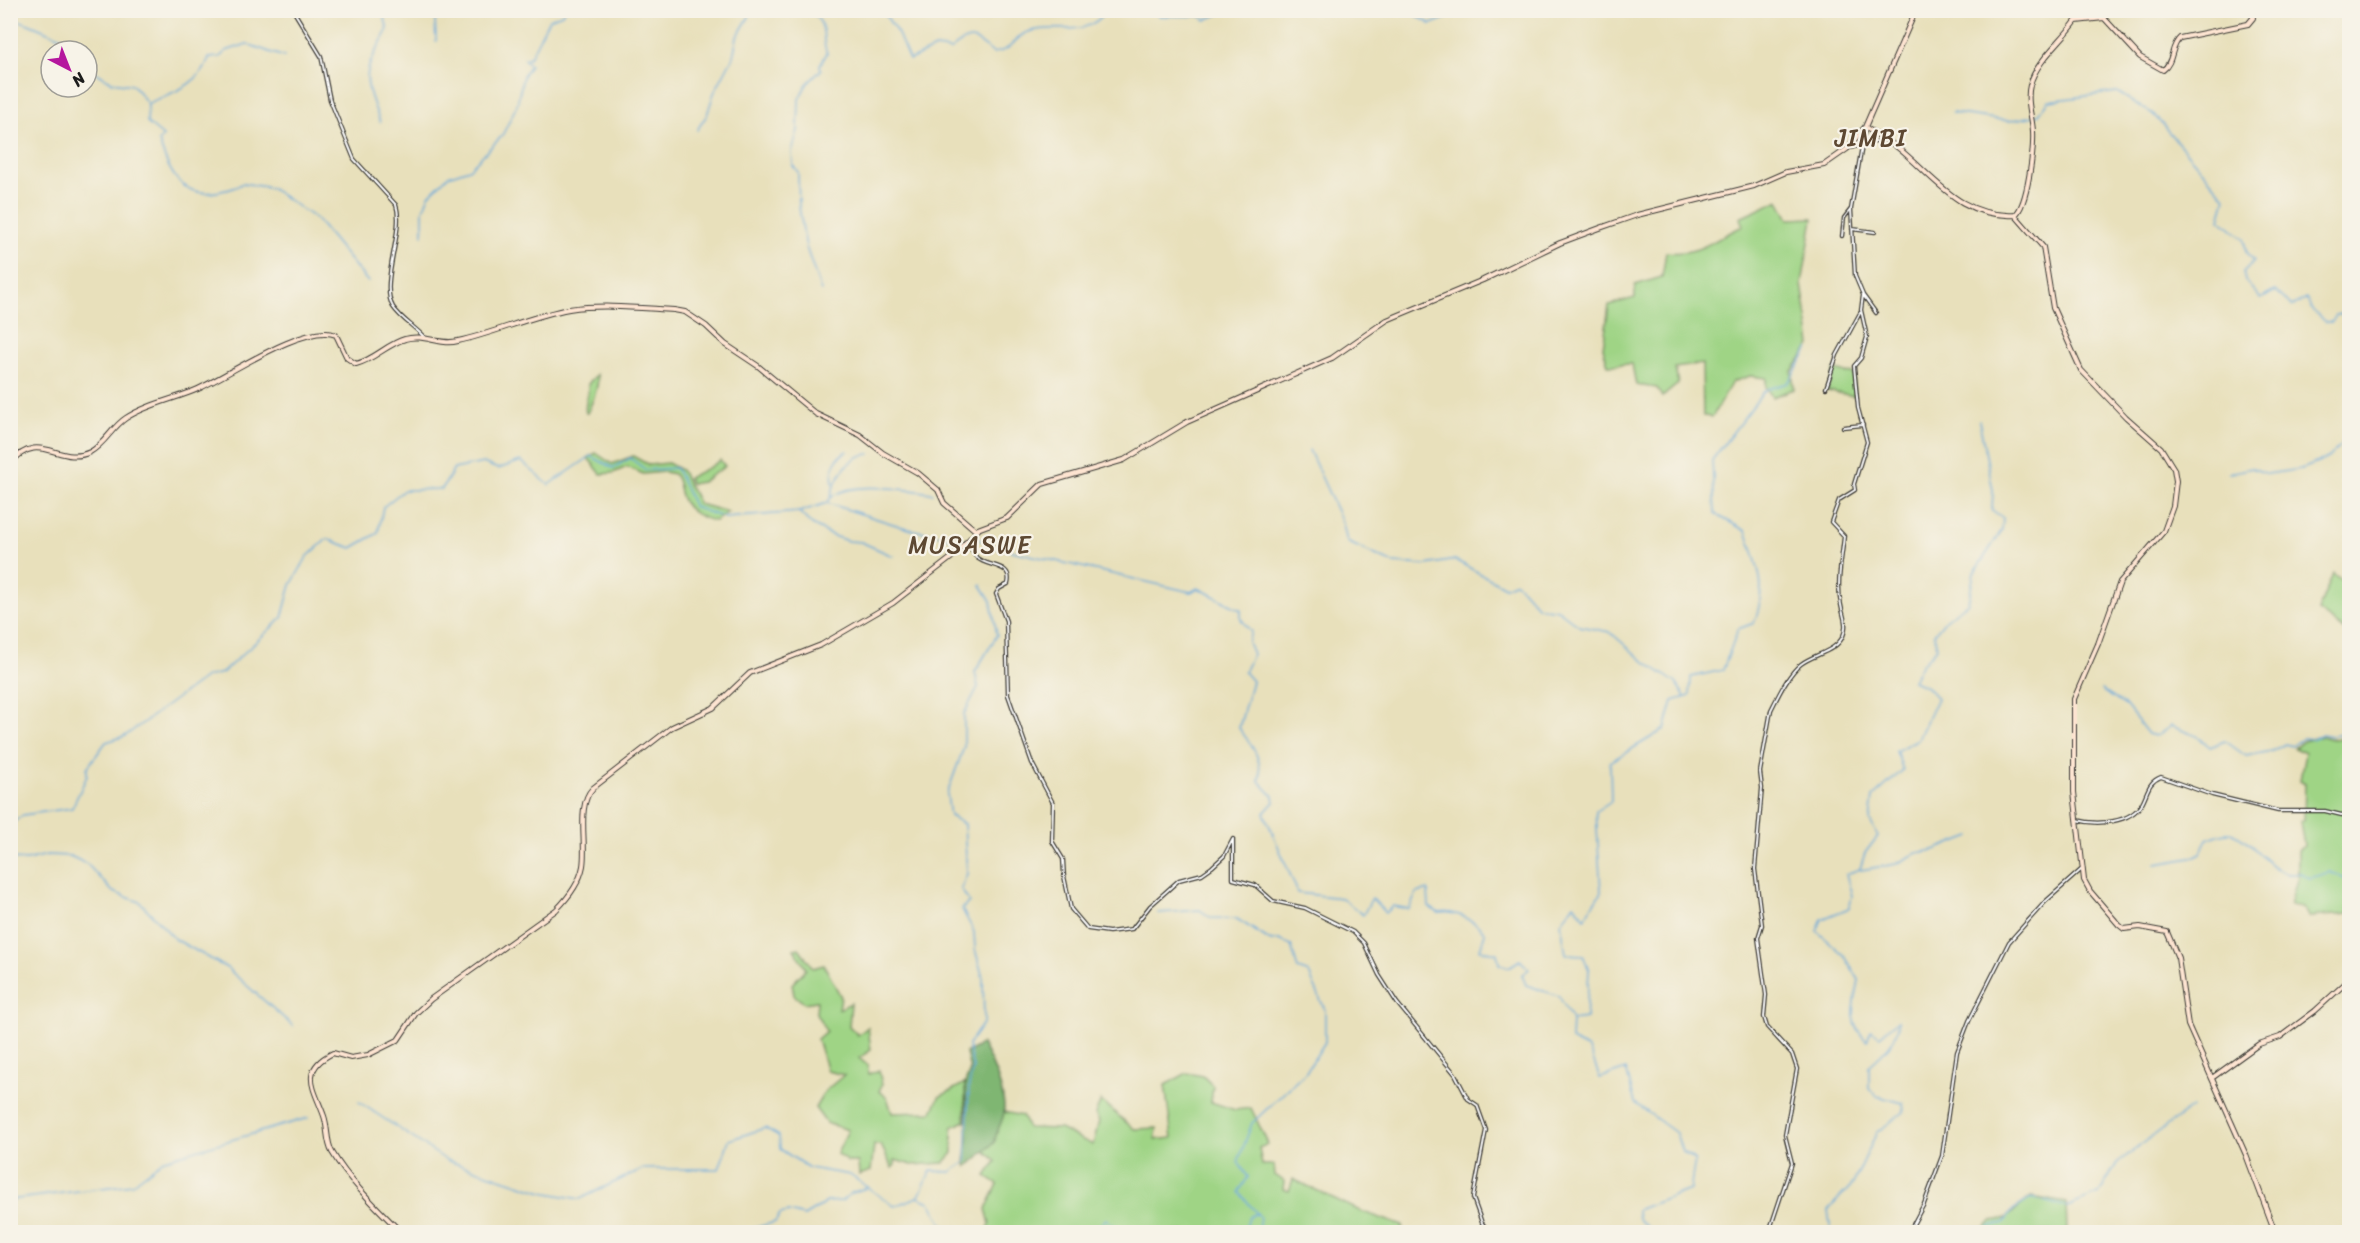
<svg xmlns="http://www.w3.org/2000/svg" width="2360" height="1243" font-family="Sriracha,sans-serif">
  <style>
    .green { fill: #9fd485; stroke: #5e7850; stroke-width: 1.5 }
    .forest { fill: #7fb672; stroke: #4e6947; stroke-width: 1.5 }
    .lines { fill: none; stroke-linecap: round; stroke-linejoin: round }
    .stream { stroke: #65a7d9; stroke-width: 1.5 }
    .street-casing { stroke: #3b3934; stroke-width: 4.5 }
    .secondary-casing { stroke: #3b3934; stroke-width: 6 }
    .street { stroke: #fff; stroke-width: 2 }
    .secondary { stroke: #fde4d1; stroke-width: 4 }
    .labels { text-anchor: middle; dominant-baseline: central; stroke-width: 4.5; stroke-linejoin: round; paint-order: stroke }
    .quarter-label { font-size: 24px; letter-spacing: 1.5px; fill: #5d4832; stroke: #f7f3e8 }
  </style>
  <rect width="100%" height="100%" fill="#f7f3e8"/>
  <filter id="ink" filterUnits="userSpaceOnUse"><feTurbulence type="fractalNoise" baseFrequency=".0167" numOctaves="2"/><feDisplacementMap in="SourceGraphic" scale="12" xChannelSelector="R" yChannelSelector="G"/><feConvolveMatrix kernelMatrix="1 2 1 2 8 2 1 2 1" color-interpolation-filters="sRGB"/></filter>
  <filter id="wash" filterUnits="userSpaceOnUse"><feTurbulence type="fractalNoise" baseFrequency=".008" numOctaves="4" result="noise"/><feDisplacementMap in="SourceGraphic" scale="24" xChannelSelector="R" yChannelSelector="G"/><feGaussianBlur stdDeviation="1.35" result="paint"/><feColorMatrix in="noise" values="0 0 0 0 0 0 0 0 0 0 0 0 0 0 0 0 0 1.4 0 .05"/><feComposite in="paint" operator="in"/></filter>
  <g filter="url(#wash)">
    <rect width="100%" height="100%" fill="#e8e0bb"/>
    <!-- green -->
    <path class="green" d="M1779 200 1789 219 1813 218 1802 284 1811 345 1792 371 1794 389 1772 397 1766 387V378L1750 376 1732 382 1712 417 1703 416 1702 364 1675 368 1678 384 1662 397 1657 388 1636 385 1632 364 1608 365 1603 348 1609 305 1635 298V285L1662 277 1666 252C1701 256 1713 239 1743 226L1740 218Z
      M1834 370 1854 374 1855 396 1827 391Z
      M597 374C600 388 592 400 588 413H586C583 404 590 395 588 384Z
      M596 453 612 464 633 456 649 465 668 463 681 470 699 504 728 512 715 521C699 518 683 509 680 492 678 485 679 481 674 474L664 472 643 474 627 467 613 473 601 474 588 458Z
      M720 460 725 466 702 482 691 484 688 478C699 472 710 468 720 460Z
      M2333 573 2349 587V633L2318 611Z
      M2322 736 2334 740 2349 737V914L2309 917 2302 907 2290 905 2298 876V850L2304 846 2300 821 2304 820 2305 783 2300 780 2305 753 2294 748 2303 741Z
      M799 948 813 968 824 965 841 997 839 1009 851 1003 849 1026 858 1035 868 1027 871 1050 859 1058 867 1065 869 1074 879 1070 882 1085 879 1091 887 1097 892 1113 932 1112 939 1097 965 1083V1121L952 1127 953 1153 944 1163 912 1165 895 1160V1165L892 1168 881 1145H874L871 1171 859 1175 858 1162H848L837 1154 848 1130 826 1123 815 1108 825 1091 844 1075 827 1071 817 1039 826 1031 816 1013 817 1001 804 1003 794 995 792 984 806 969 794 949Z
      M1187 1073 1203 1076 1213 1086 1211 1102 1235 1110 1251 1108 1268 1144 1259 1148 1262 1165H1274L1275 1175 1284 1181 1283 1189 1289 1191 1293 1179 1358 1210 1403 1226 1402 1232H987L990 1224 986 1209 998 1184 986 1176 996 1161 985 1151 995 1142V1132L1004 1112 1022 1116 1028 1128 1060 1129 1093 1145 1099 1121 1095 1114 1101 1101 1134 1129 1157 1128 1155 1140 1172 1138 1165 1085Z
      M2031 1197 2066 1203 2067 1232H1980L1992 1221 2005 1219Z"/>
    <!-- forest -->
    <path class="forest" d="M982 1044C992 1061 1005 1091 1004 1111 1004 1121 995 1131 995 1142L967 1167 965 1161 968 1139 965 1083 970 1070 966 1053Z"/>
    <g class="lines">
      <!-- stream -->
      <path class="stream" d="M430 10 435 20 436 41
        M751 10H756
        M816 10 814 14C829 30 820 37 827 53L820 65 821 70 807 84 799 99 798 130 792 152 793 166 798 172 799 207 806 247 821 291
        M867 10H868
        M882 10 898 34 909 60 935 48 951 50C971 32 974 38 993 53 1017 49 1013 37 1028 32 1059 22 1085 41 1107 10
        M1121 10H1143
        M1148 10 1160 16H1200L1205 20 1229 10
        M1414 10 1415 15 1431 24 1455 15 1488 14 1491 10
        M10 18C30 22 45 33 65 38L64 51
        M87 67 112 82 133 85 148 104 147 123 163 136 159 141C168 171 181 198 216 192 227 190 234 189 243 183L271 188 316 219 368 282
        M149 103C174 92 199 85 209 58L220 57 226 51 247 44 284 57
        M1952 113 2009 121 2038 115 2049 101 2117 92 2153 114 2226 198 2220 219 2244 239 2246 251 2254 261 2243 272 2245 281 2261 299 2275 291 2292 306 2307 298 2311 309 2326 322H2332L2336 315 2350 313
        M380 122C361 72 363 75 388 29L382 10
        M697 130 707 115 714 93 733 57 737 37 749 17 748 10
        M423 235V210L429 195 448 176 469 169 502 136 517 105 523 76 530 65 524 59 530 57 549 19 562 14 565 10
        M1309 450 1343 524 1347 542 1393 563 1426 565 1455 560 1505 587 1516 582 1538 607 1558 610 1579 626 1610 632 1641 659 1676 683 1685 697
        M2229 473 2252 468 2267 474 2301 469 2328 458 2344 442H2350
        M833 483C831 468 833 460 847 451
        M831 496C835 478 850 454 870 454
        M827 503C840 478 908 490 933 493
        M799 512 812 525 833 536 848 541 861 542 893 556
        M973 536 995 547 1191 592 1198 588 1241 610V619L1251 632 1248 642 1253 654 1244 672 1252 681 1239 728C1251 745 1264 759 1259 781L1273 796 1274 802 1264 813 1298 893 1342 898 1363 915 1372 898 1385 913 1393 906 1409 909 1417 893 1428 890 1429 907 1439 913C1455 910 1475 920 1485 933L1480 950 1497 953 1499 964 1509 967 1520 960 1529 969 1522 975 1526 985 1559 996 1572 1020
        M2101 690 2126 706 2148 734 2156 736 2171 726 2197 736 2210 747 2225 741 2246 756 2272 751 2285 744 2292 746 2303 738 2313 739 2322 734 2331 736 2350 733
        M10 825 23 815 72 808 87 776V768L106 742 125 736 206 677 222 673 282 618 291 585 307 557 327 539 352 548 378 533 383 507 404 490 442 489 454 469 483 463 498 469 521 461 549 485 591 456 613 468 630 458 646 470 676 468 694 507 725 518 799 512 827 503 909 529 967 541
        M10 859 27 860 47 855 70 856 87 864 113 892 140 902 175 939 227 968 293 1026
        M2156 864 2191 858 2201 853 2207 839C2214 836 2223 832 2230 833 2253 835 2272 883 2300 873L2310 878 2330 872 2350 881
        M1861 870 1896 864 1917 853 1934 850 1971 836
        M1158 913 1200 910 1211 918 1237 919 1271 941 1279 940 1291 945 1298 969 1309 973 1325 1010V1042L1306 1072 1252 1123 1238 1162 1248 1177 1239 1192 1260 1217 1258 1230 1261 1232
        M359 1102 446 1160 542 1192 580 1199 642 1169H719L729 1140 765 1128 779 1136 780 1149 809 1168 850 1175 894 1206 918 1197 930 1202 947 1232
        M919 1196 931 1171 951 1172 966 1162 969 1085 973 1068 968 1045 984 1022 983 978 975 949 974 932 962 909 969 902 961 889 967 874 964 824 950 816 947 794 964 747V714L978 687 975 672 997 635 991 601 981 585
        M10 1200 132 1184 165 1159 308 1118
        M723 1232 745 1231 775 1222 780 1214 789 1212 804 1216 827 1202 842 1201 851 1193 866 1188
        M1092 1232 1106 1219 1123 1232
        M1244 1232 1249 1217 1257 1213
        M1653 1232 1638 1219 1637 1210 1690 1190 1695 1160 1682 1152 1676 1133 1635 1103 1626 1069 1600 1078 1589 1049 1571 1040 1572 1020 1586 1018 1589 970 1583 955 1566 954 1561 923 1574 904 1585 918 1601 892 1596 811 1611 801 1610 762 1665 729 1673 701 1690 696 1691 677 1723 670 1738 629 1754 623C1768 587 1758 566 1746 531L1715 514 1712 460 1765 390 1788 383 1809 348
        M1831 1232 1828 1210 1853 1184 1877 1132 1904 1112 1903 1103 1877 1096 1869 1089V1066C1883 1054 1900 1039 1898 1020L1880 1036 1871 1030 1867 1041C1847 1023 1855 1003 1859 980L1844 955 1817 931 1822 919 1849 908 1852 896 1846 874 1860 869 1865 853 1878 836 1870 821 1873 797 1903 770 1896 751 1918 739 1937 698 1927 687 1913 681 1921 665 1937 648 1934 634 1946 619 1968 603 1974 573 2002 530 2003 518 1992 510 1993 490 1979 421
        M1983 1232 1991 1226 2004 1223 2013 1210 2032 1198 2067 1207 2099 1194 2117 1163 2192 1107"/>
    </g>
  </g>
  <g filter="url(#ink)">
    <g class="lines">
      <!-- street casing -->
      <g class="street-casing">
        <path id="street" d="M293 10 321 56 330 100 354 159 396 205C405 230 379 284 393 307 401 319 415 327 424 337
          M1849 148 1884 140
          M1852 229 1875 232
          M1842 236 1844 218 1851 209
          M1863 295 1876 313
          M1826 388 1837 355 1860 313
          M1843 427 1863 425
          M965 542C972 546 972 553 977 558 989 568 1013 563 1008 584L999 589 996 594 1006 621 1008 695 1032 763 1053 803 1052 841 1063 859 1064 876 1071 909 1088 929 1109 932 1132 929 1150 906 1179 880 1202 874 1212 867 1224 856 1233 839V879L1255 885 1273 901 1305 908 1353 932 1364 943 1379 975 1397 1003 1455 1074 1468 1099 1477 1105 1486 1130 1473 1198 1482 1223 1489 1232
          M2077 820C2096 825 2131 824 2142 803 2148 792 2148 782 2161 777L2212 795 2278 811H2325L2350 817
          M1769 1232 1792 1163 1785 1135 1797 1069 1792 1054 1767 1027 1764 1017 1766 995 1758 938 1762 925 1755 869 1762 788 1760 772 1771 710C1778 696 1788 674 1801 664 1814 654 1836 652 1843 636 1848 625 1843 616 1841 605 1836 583 1842 558 1844 536L1831 522 1839 500 1855 490 1854 484 1867 442 1858 408 1854 366 1861 358 1867 337 1861 310 1863 295 1855 276 1851 209 1865 129
          M1909 1232 1924 1204 1942 1156 1957 1052 1969 1021 2009 942 2045 902 2082 869"/>
      </g>
      <!-- secondary casing -->
      <g class="secondary-casing">
        <path id="secondary" d="M1865 127 1916 10
          M2015 215 2043 247 2053 308 2081 370 2126 417 2161 448 2174 469 2176 481 2173 506 2164 531 2120 582 2098 644 2074 699V792L2084 880 2090 891 2119 925 2124 929 2140 927 2167 932 2178 958 2188 1025 2246 1155 2275 1232
          M10 464C39 428 60 467 90 452 105 444 112 427 126 418 147 404 176 399 198 389 227 376 306 322 336 335L347 358 356 364C374 360 387 344 405 339 424 333 439 346 458 341 496 333 530 316 569 309 603 304 639 308 674 310L685 312 706 326 725 344 758 366 816 414 860 435 883 453 918 473 938 490 944 503 975 530 1007 518 1042 484 1124 460 1187 422 1332 358 1387 320 1483 280 1560 243 1600 228 1637 215 1754 186 1786 172 1824 165 1847 149 1865 127C1875 134 1887 140 1897 147 1935 177 1959 218 2015 215 2028 205 2034 148 2033 131 2032 116 2026 101 2030 85 2036 61 2062 41 2076 21L2104 18 2140 57 2163 70C2174 62 2170 47 2180 38L2248 24 2253 18 2252 10
          M2212 1078 2259 1044 2280 1037 2315 1011 2350 979
          M401 1232C378 1209 348 1180 332 1152 326 1141 328 1127 324 1116 315 1090 298 1070 333 1053L351 1058 368 1055 398 1040 416 1013 431 999 556 910C567 899 580 882 583 866 587 842 576 805 593 788L672 727 713 708 750 673 821 645 893 603 951 558 978 530"/>
      </g>
      <!-- street -->
      <use href="#street" class="street"/>
      <!-- secondary -->
      <use href="#secondary" class="secondary"/>
    </g>
  </g>
  <g class="labels">
    <!-- quarter labels -->
    <g class="quarter-label">
      <text x="1871" y="138">JIMBI</text>
      <text x="970" y="545">MUSASWE</text>
    </g>
  </g>
  <!-- margin -->
  <rect width="2360" height="1243" fill="none" stroke="#f7f3e8" stroke-width="36"/>
  <!-- north arrow -->
  <g transform="translate(69 69) rotate(138)"><circle r="28" fill="#f7f3e8" stroke="#9f9d96" stroke-width="1.5"/>
  <path d="M0-4.5L10 22L0 15L-10 22Z" fill="#b5179e"/>
  <text y="-9" font-size="16" font-weight="bold" text-anchor="middle" fill="#1c1c1c">N</text>
  </g>
</svg>
